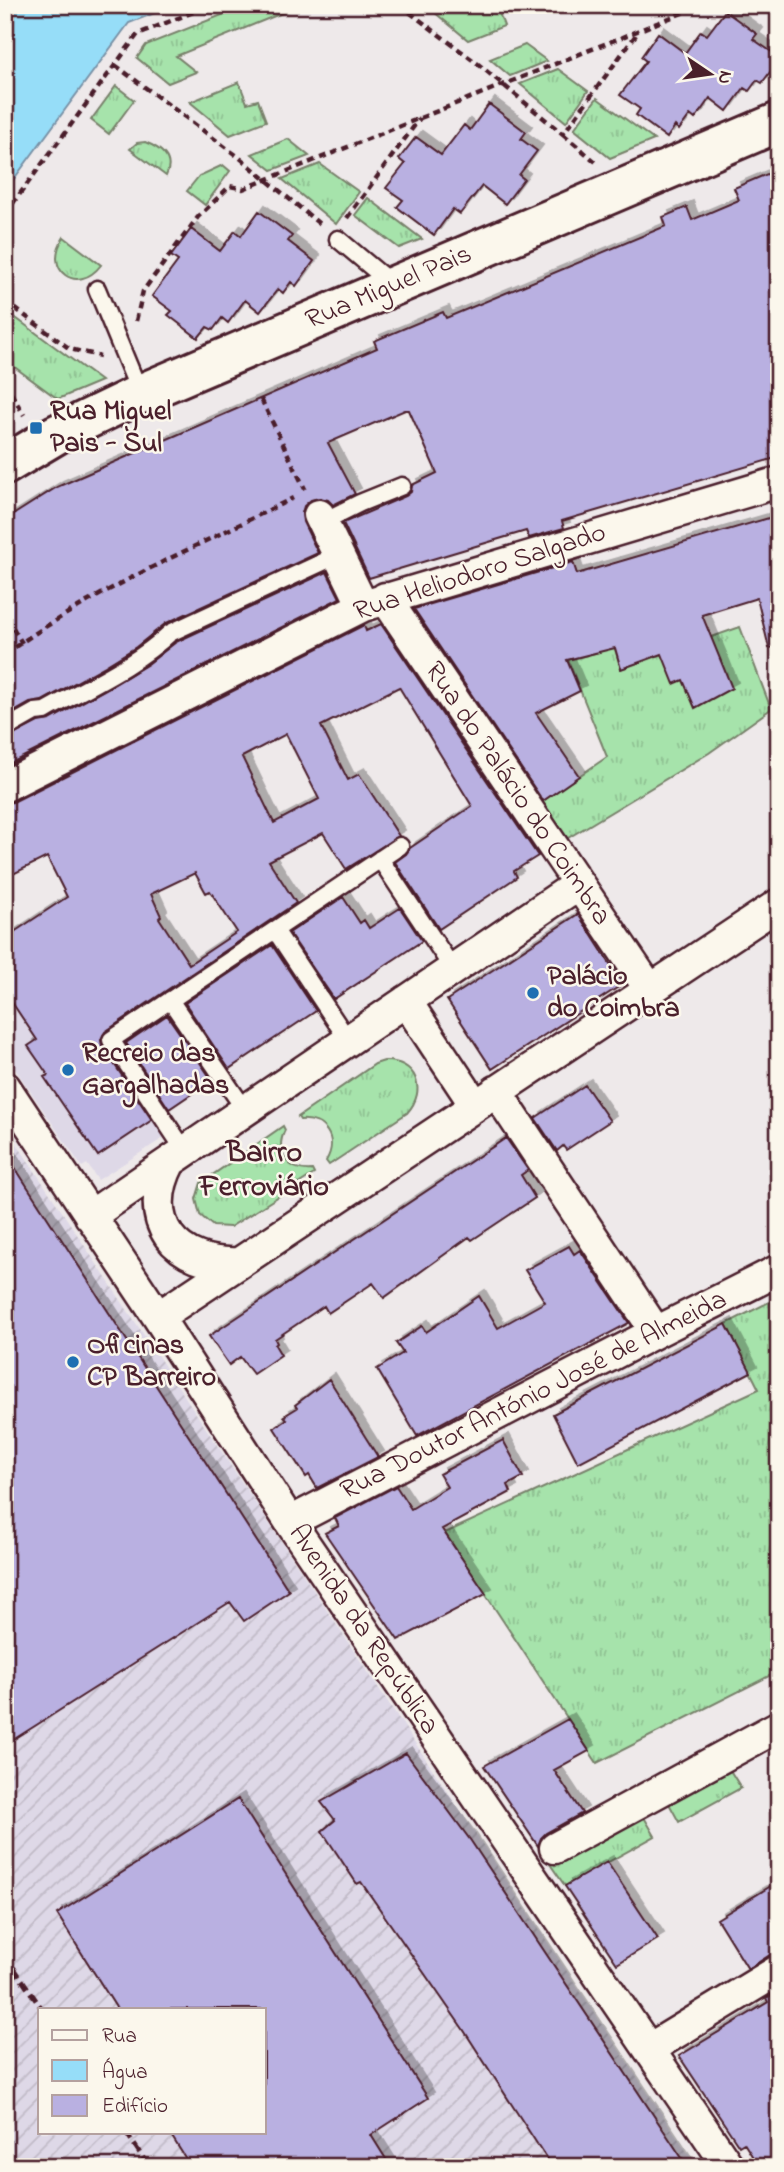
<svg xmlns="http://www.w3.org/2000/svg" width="784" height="2172" font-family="'Indie Flower',sans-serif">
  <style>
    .built { fill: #ded8e7 }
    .industrial { fill: url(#industrial-furrows); fill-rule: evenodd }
    .grass { fill: url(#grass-tufts); stroke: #78816b; stroke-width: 2 }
    .water { fill: #96ddf8; stroke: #7891a6; stroke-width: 2 }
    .building { fill: #b9b0e1; stroke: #4a1f2b; stroke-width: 2; fill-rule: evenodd; filter: url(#shadow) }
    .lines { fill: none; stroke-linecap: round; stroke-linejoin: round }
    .service-casing { stroke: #4a1f2b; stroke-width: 21 }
    .minor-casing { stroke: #4a1f2b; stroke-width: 35 }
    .tertiary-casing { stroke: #4a1f2b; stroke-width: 44 }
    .path { stroke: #4a1f2b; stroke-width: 4.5; stroke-dasharray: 7 5; stroke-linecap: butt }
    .service { stroke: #fbf7ec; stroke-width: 16 }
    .minor { stroke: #fbf7ec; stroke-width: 30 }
    .tertiary { stroke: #fbf7ec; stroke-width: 38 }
    .rail { stroke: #4a1f2b; stroke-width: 5; stroke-dasharray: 10 5; stroke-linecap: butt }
    .poi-dot { fill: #1f6fb2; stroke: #fbf7ec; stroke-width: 2.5 }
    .labels { text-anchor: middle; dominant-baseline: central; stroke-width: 5; stroke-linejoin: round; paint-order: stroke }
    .street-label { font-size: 28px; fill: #4a1f2b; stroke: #fbf7ec }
    .poi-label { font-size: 28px; font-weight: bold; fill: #4a1f2b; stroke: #fbf7ec; text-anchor: start }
    .neighbourhood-label { font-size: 30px; font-weight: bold; fill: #4a1f2b; stroke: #fbf7ec }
  </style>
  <defs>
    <pattern id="industrial-furrows" width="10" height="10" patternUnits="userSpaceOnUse" patternTransform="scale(1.75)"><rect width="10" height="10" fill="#ded8e7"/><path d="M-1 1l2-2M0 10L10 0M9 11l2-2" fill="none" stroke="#c0b9c6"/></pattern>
    <pattern id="grass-tufts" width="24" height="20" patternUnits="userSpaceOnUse" patternTransform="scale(1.75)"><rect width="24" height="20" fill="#a6e3ab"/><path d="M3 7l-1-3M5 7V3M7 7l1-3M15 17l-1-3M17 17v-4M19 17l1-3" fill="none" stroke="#90c293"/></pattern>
    <filter id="shadow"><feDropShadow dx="6" dy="-6" stdDeviation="0" flood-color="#0004"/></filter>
  </defs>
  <rect width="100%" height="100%" fill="#eee9ea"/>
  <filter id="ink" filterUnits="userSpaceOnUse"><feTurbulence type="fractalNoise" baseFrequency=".0143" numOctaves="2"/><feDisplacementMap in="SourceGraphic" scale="14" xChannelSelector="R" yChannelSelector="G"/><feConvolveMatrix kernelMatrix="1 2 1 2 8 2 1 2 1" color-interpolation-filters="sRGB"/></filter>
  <g filter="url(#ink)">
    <!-- built -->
    <path class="built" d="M5 991 108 1009 115 1028 101 1039 165 1137 98 1180 87 1164 82 1167 5 1054Z"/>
    <!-- industrial -->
    <path class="industrial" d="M5 1126 697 2167H5ZM40 2009H264V2132H40Z"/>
    <!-- grass -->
    <path class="grass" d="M247 5H302L176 56 196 72 168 83 137 58 146 45Z
      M432 5H484L485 9 496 5 504 26 468 40 428 7Z
      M525 45 547 61 510 76 490 59Z
      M558 69 588 91 566 122 520 84Z
      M239 82 247 103 258 100 266 121 230 135 190 102Z
      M116 86 134 100 109 134 91 120Z
      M597 98 654 140 610 158 574 129Z
      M288 139 309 156 272 170 252 154Z
      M145 142C160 148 175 158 166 176L130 149 137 143Z
      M320 164 359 192 336 224 282 179Z
      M223 165 230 171 205 205 187 191 199 176Z
      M368 198 422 239 399 248 355 215Z
      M64 237 101 265C77 296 42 270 64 237Z
      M5 310 101 381 58 399 5 360Z
      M591 570 621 669 740 627 771 709 709 753 563 841 538 804 607 757 568 660 599 652 577 574Z
      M384 1061C416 1060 428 1090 407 1113L329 1165 326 1161C339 1139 325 1118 300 1120L298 1117 375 1064Z
      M283 1126 285 1130C274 1152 288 1172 312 1170L314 1174 230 1227 213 1226 200 1215 196 1199 201 1183Z
      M779 1297V1671L597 1763 445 1533 759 1389 726 1324Z
      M728 1767 741 1788 679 1822 667 1800Z
      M641 1812 655 1836 565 1886 550 1864Z"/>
    <!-- water -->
    <path class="water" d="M5 5H175L129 23 5 191Z"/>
    <!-- building -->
    <path class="building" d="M725 11 757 34 753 39 779 57V60L762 83 757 80 749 91 744 88 727 111 710 98 695 119 690 115 679 130 675 126 667 138 636 115 640 109 620 95 646 61 641 57 658 33 685 53 701 31 707 35Z
      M489 104 526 132 521 139 537 151 519 175 524 179 505 204 482 186 460 214 453 209 434 235 397 207 403 200 386 188 405 164 399 159 416 137 441 155 464 125 470 130Z
      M779 169V457L562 521 564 528 529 538 526 531 369 578 343 523 406 496 411 492 412 485 437 473 409 410H405L328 443 355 494 333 505 328 500 320 498 311 500 304 506 302 513 303 522 318 553 166 623 136 647 105 666 42 701 30 703 5 717V520L57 487 377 348 374 341 443 312 446 318 666 226 663 217 687 207 692 220 739 200 734 188Z
      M259 211 292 236 288 241 314 261 296 286 291 282 283 293 278 289 260 312 245 300 228 323 222 318 213 330 207 327 198 338 168 315 172 311 152 296 178 261 171 256 191 229 220 251 235 231 241 236Z
      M779 515V646L769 648 757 598 702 615 732 688 695 708 683 680 674 684 662 654 621 669 615 648 567 660 580 691 536 713 579 776 543 801 414 609 573 562 577 574Z
      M327 572 340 598 5 766V739L38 722 50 720 115 684 148 664 176 642Z
      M381 624 538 856 514 871 517 877 439 929 395 862 406 854 410 848 472 806 399 687 321 726 348 780 359 774 399 836 346 869 323 833 269 861 296 903 105 1032 101 1040 102 1046 152 1120 98 1156 44 1077 48 1075 28 1046 37 1040 5 992V938L67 897 47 857 5 878V803L13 802 364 625 366 631ZM286 734 319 799 274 823 242 757ZM195 873 206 893 210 891 237 932 189 964 159 918 161 916 151 894Z
      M343 897 360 923 364 920 369 928 400 908 422 941 334 999 289 933Z
      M578 914 623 984 492 1069 447 1000Z
      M272 945 316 1011 229 1069 185 1003Z
      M167 1015 212 1080 169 1109 126 1043Z
      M585 1085 610 1121 566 1150 563 1146 557 1151 535 1118Z
      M506 1138 528 1170 521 1175 535 1198 472 1240 469 1237 384 1298 373 1283 328 1313 324 1306 275 1339 277 1343 275 1345 281 1355 253 1374 240 1357 229 1365 209 1336Z
      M5 1152 289 1591 244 1621 230 1602 5 1745Z
      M569 1246 574 1254 580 1250 629 1323 417 1436 377 1369 403 1353 396 1343 422 1326 426 1332 479 1296 498 1328 545 1302 525 1270Z
      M726 1324 751 1372 578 1463 553 1414Z
      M329 1379 378 1457 317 1488 309 1475 306 1477 274 1428 287 1419 284 1416 297 1408 295 1405Z
      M503 1440 523 1477 508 1485 511 1492 442 1529 486 1594 398 1640 325 1533 339 1526 335 1518 396 1486 411 1509 447 1487 439 1474Z
      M568 1719 589 1751 554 1770 582 1813 546 1833 541 1838 538 1846 484 1766Z
      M406 1753 471 1841 688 2167H552L463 2029 361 1882 357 1884 322 1831 335 1820 321 1802Z
      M238 1799 428 2098 371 2135 391 2167H191L169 2132H264V2009H117L57 1914Z
      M607 1862 658 1939 617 1964 565 1886Z
      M779 1881V1953L770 1955 748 1969 717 1919Z
      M779 1991V2167H759L744 2143 739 2146 679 2056 768 2002 766 1998Z"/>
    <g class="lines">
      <!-- service casing -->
      <g class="service-casing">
        <path id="service" d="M338 239 381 275 387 289
          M97 289 140 393
          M322 522 360 503 402 486
          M5 729 35 712 45 711C87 687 135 666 170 633L338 555
          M380 859 453 969
          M275 930 348 1040
          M170 1000 245 1110
          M185 1151 111 1040 400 846"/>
      </g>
      <!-- minor casing -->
      <g class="minor-casing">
        <path id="minor" d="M319 515 363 606
          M385 598 649 988
          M5 786 363 606 779 482
          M406 1001 475 1105
          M5 1087 158 1317 290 1522 729 2167
          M496 1091 656 1332
          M170 1162C139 1221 175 1266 239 1263
          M90 1216 577 885
          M158 1317 779 904
          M290 1522 656 1332 779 1270
          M555 1848 779 1726
          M649 2049 779 1970"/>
      </g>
      <!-- tertiary casing -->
      <g class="tertiary-casing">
        <path id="tertiary" d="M5 465 57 434 140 394 779 122"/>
      </g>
      <!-- path -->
      <path class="path" d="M400 5 478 64 563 134 638 32
        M115 65 240 158 322 226
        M563 134 597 163
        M5 214 138 34 211 5
        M347 218 420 118
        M5 301 70 349 100 356
        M136 321 143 291 198 217 230 186 243 189 702 5
        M5 383 24 415
        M261 399 305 489
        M13 628 22 643
        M5 654C94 590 196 547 293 498"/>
      <!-- service -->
      <use href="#service" class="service"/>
      <!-- minor -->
      <use href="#minor" class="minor"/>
      <!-- tertiary -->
      <use href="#tertiary" class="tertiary"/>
      <!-- rail -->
      <path class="rail" d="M5 1955 42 2009
        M126 2132 149 2167"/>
    </g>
  </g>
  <!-- markers -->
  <g class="poi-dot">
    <rect x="29" y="421" width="14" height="14" rx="3.5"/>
    <circle cx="533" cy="993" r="7"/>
    <circle cx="68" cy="1070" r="7"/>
    <circle cx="73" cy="1362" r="7"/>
  </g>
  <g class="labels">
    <!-- street labels -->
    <g class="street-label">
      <text transform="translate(389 288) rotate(-23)">Rua Miguel Pais</text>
      <text transform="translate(480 573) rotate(-18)">Rua Heliodoro Salgado</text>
      <text transform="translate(517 794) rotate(56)">Rua do Palácio do Coimbra</text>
      <text transform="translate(534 1396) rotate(-27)">Rua Doutor António José de Almeida</text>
      <text transform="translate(363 1630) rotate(56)">Avenida da República</text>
    </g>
    <!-- poi labels -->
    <g class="poi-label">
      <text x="50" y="412">Rua Miguel<tspan x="50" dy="32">Pais - Sul</tspan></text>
      <text x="547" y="977">Palácio<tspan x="547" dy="32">do Coimbra</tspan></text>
      <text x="82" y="1054">Recreio das<tspan x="82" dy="32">Gargalhadas</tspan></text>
      <text x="87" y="1346">Oficinas<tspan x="87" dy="32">CP Barreiro</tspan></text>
    </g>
    <!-- neighbourhood labels -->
    <g class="neighbourhood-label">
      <text x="264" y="1154">Bairro<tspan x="264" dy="34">Ferroviário</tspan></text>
    </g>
  </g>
  <!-- margin -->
  <rect width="784" height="2172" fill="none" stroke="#fbf7ec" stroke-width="28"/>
  <rect x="14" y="14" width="756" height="2144" fill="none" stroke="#4a1f2b" stroke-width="2.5" filter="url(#ink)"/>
  <!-- legend -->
  <rect x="38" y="2008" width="228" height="126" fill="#fbf7ec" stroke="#b4a19f" stroke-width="2"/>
  <rect x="52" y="2030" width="35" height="10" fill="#fbf7ec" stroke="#b4a19f" stroke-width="2"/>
  <text x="102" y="2042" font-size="21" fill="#4a1f2b">Rua</text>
  <rect x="52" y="2060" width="35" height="21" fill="#96ddf8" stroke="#b4a19f" stroke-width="2"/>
  <text x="102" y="2078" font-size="21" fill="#4a1f2b">Água</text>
  <rect x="52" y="2095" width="35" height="21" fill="#b9b0e1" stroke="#b4a19f" stroke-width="2"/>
  <text x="102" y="2112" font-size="21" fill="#4a1f2b">Edifício</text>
  <!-- north arrow -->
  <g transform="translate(710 74) rotate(103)" stroke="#fbf7ec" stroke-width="5" paint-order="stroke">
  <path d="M0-5L12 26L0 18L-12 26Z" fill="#4a1f2b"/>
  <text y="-10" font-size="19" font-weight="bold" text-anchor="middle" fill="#4a1f2b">N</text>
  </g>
</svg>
